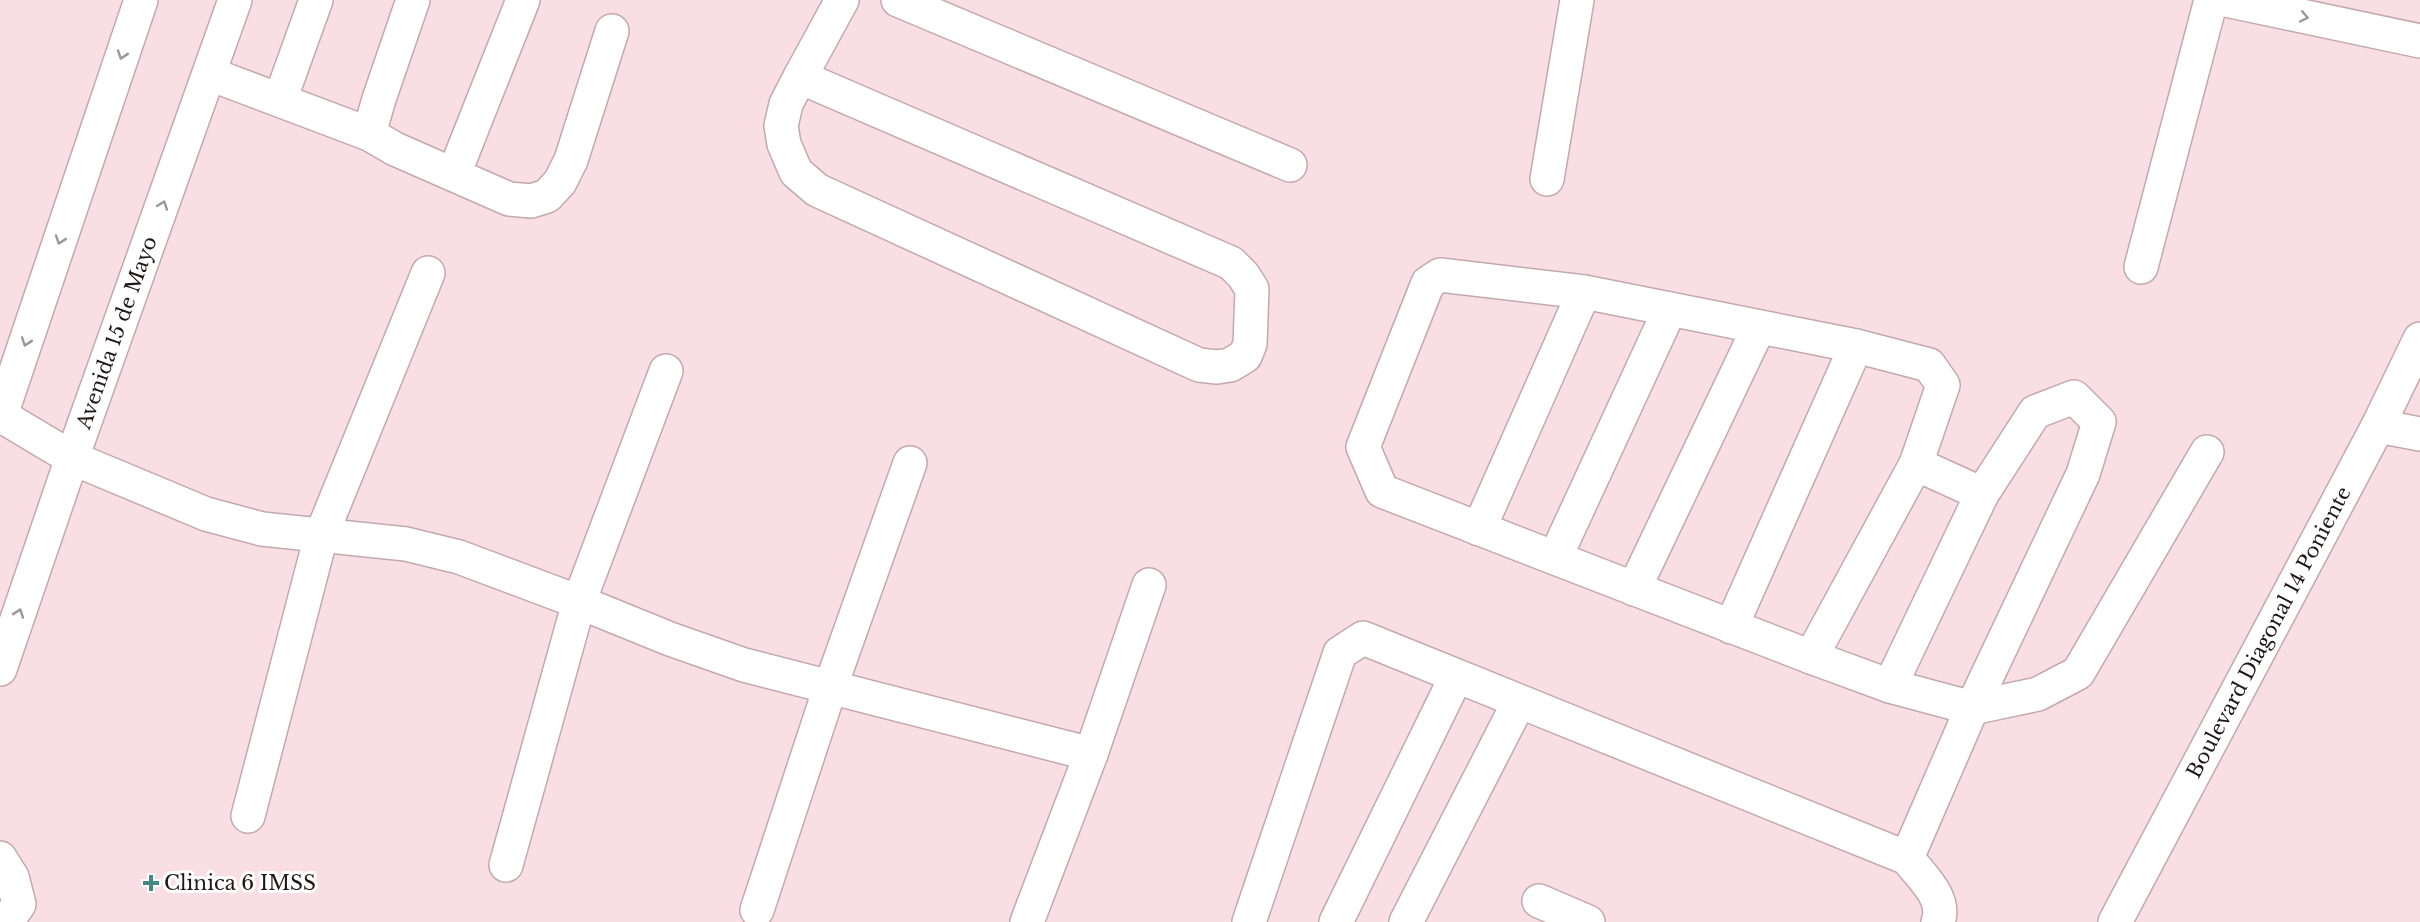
<svg xmlns="http://www.w3.org/2000/svg" width="2420" height="922" font-family="'Libre Baskerville',serif">
  <style>
    .lines { fill: none; stroke-linecap: round; stroke-linejoin: round }
    .minor-casing { stroke: #c3a9ad; stroke-width: 36 }
    .major-casing { stroke: #c3a9ad; stroke-width: 36 }
    .minor { stroke: #fff; stroke-width: 33 }
    .major { stroke: #fff; stroke-width: 33 }
    .oneway { stroke: #9b9797 }
    .poi-dot { fill: #438981; stroke: #fff; stroke-width: 2 }
    .labels { text-anchor: middle; dominant-baseline: central; stroke-width: 6; stroke-linejoin: round; paint-order: stroke }
    .street-label { font-size: 20px; fill: #201718; stroke: #fff }
    .poi-label { font-size: 20px; fill: #201718; stroke: #fff; text-anchor: start }
  </style>
  <rect width="100%" height="100%" fill="#f9dee3"/>
  <g class="lines">
    <!-- minor casing -->
    <g class="minor-casing">
      <g id="minor">
        <path d="M413 0 379 99 369 134 395 149 509 199 531 201 547 196 560 182 571 160 612 31"/>
        <path d="M898 0 1290 165"/>
        <path d="M210 74 369 134"/>
        <path d="M800 77 1231 263 1243 275 1252 289 1250 344 1245 356 1230 365 1217 367 1199 365 817 190 796 172 784 144 781 126 786 104Z"/>
        <path d="M800 77 842 0"/>
        <path d="M280 100 316 0"/>
        <path d="M454 174 523 0"/>
        <path d="M1547 179 1577 0"/>
        <path d="M2141 267 2211 0"/>
        <path d="M0 415 72 458 206 514 262 529 406 544 459 557 579 602 670 639 744 665 1091 754"/>
        <path d="M2378 426 2420 434"/>
        <path d="M1916 464 1982 494"/>
        <path d="M1479 529 1584 292"/>
        <path d="M1555 558 1670 309"/>
        <path d="M1634 589 1759 327"/>
        <path d="M1731 627 1856 346 1584 292 1440 275 1428 283 1363 447 1382 491 1811 657 1890 686 1972 708 2038 694 2078 673 2207 452"/>
        <path d="M1811 657 1916 464 1943 385 1929 365 1856 346"/>
        <path d="M1890 686 1982 494 2035 412 2074 397 2099 422 2083 474 1972 708 1907 858"/>
        <path d="M248 816 321 536 428 273"/>
        <path d="M0 858 12 877 19 904 7 922"/>
        <path d="M506 865 579 602 666 371"/>
        <path d="M1539 901 1588 922"/>
        <path d="M757 910 830 688 910 463"/>
        <path d="M1027 922 1091 754 1149 585"/>
        <path d="M1249 922 1340 653 1363 638 1907 858C1921 876 1947 898 1938 922"/>
        <path d="M1336 922 1456 677"/>
        <path d="M1406 922 1519 702"/>
        <path id="s1" d="M2115 922 2378 426 2420 339"/>
      </g>
    </g>
    <!-- major casing -->
    <g class="major-casing">
      <g id="major">
        <path d="M2226 0 2420 41"/>
        <path d="M0 418 141 0"/>
        <path id="s2" d="M0 669 72 458 235 0"/>
      </g>
    </g>
    <!-- minor -->
    <use href="#minor" class="minor"/>
    <!-- major -->
    <use href="#major" class="major"/>
  </g>
  <!-- one-way arrows -->
  <defs><path id="oneway-chevron" d="M-2-3.5L2.5 0L-2 3.5" fill="none" stroke-width="1.6" stroke-linecap="round" stroke-linejoin="round" transform="scale(1.5)"/></defs>
  <g class="oneway">
    <use href="#oneway-chevron" transform="translate(2304 17) rotate(12)"/>
    <use href="#oneway-chevron" transform="translate(122 55) rotate(109)"/>
    <use href="#oneway-chevron" transform="translate(163 205) rotate(-70)"/>
    <use href="#oneway-chevron" transform="translate(60 240) rotate(109)"/>
    <use href="#oneway-chevron" transform="translate(26 342) rotate(109)"/>
    <use href="#oneway-chevron" transform="translate(19 613) rotate(-71)"/>
  </g>
  <!-- markers -->
  <path class="poi-dot" d="M148 874h6v6h6v6h-6v6h-6v-6h-6v-6h6z"/>
  <g class="labels">
    <!-- street labels -->
    <g class="street-label">
      <text stroke="none"><textPath href="#s2" startOffset="356">Avenida 15 de Mayo</textPath></text>
      <text stroke="none"><textPath href="#s1" startOffset="328">Boulevard Diagonal 14 Poniente</textPath></text>
    </g>
    <!-- poi labels -->
    <g class="poi-label">
      <text x="164" y="883">Clinica 6 IMSS</text>
    </g>
  </g>
</svg>
